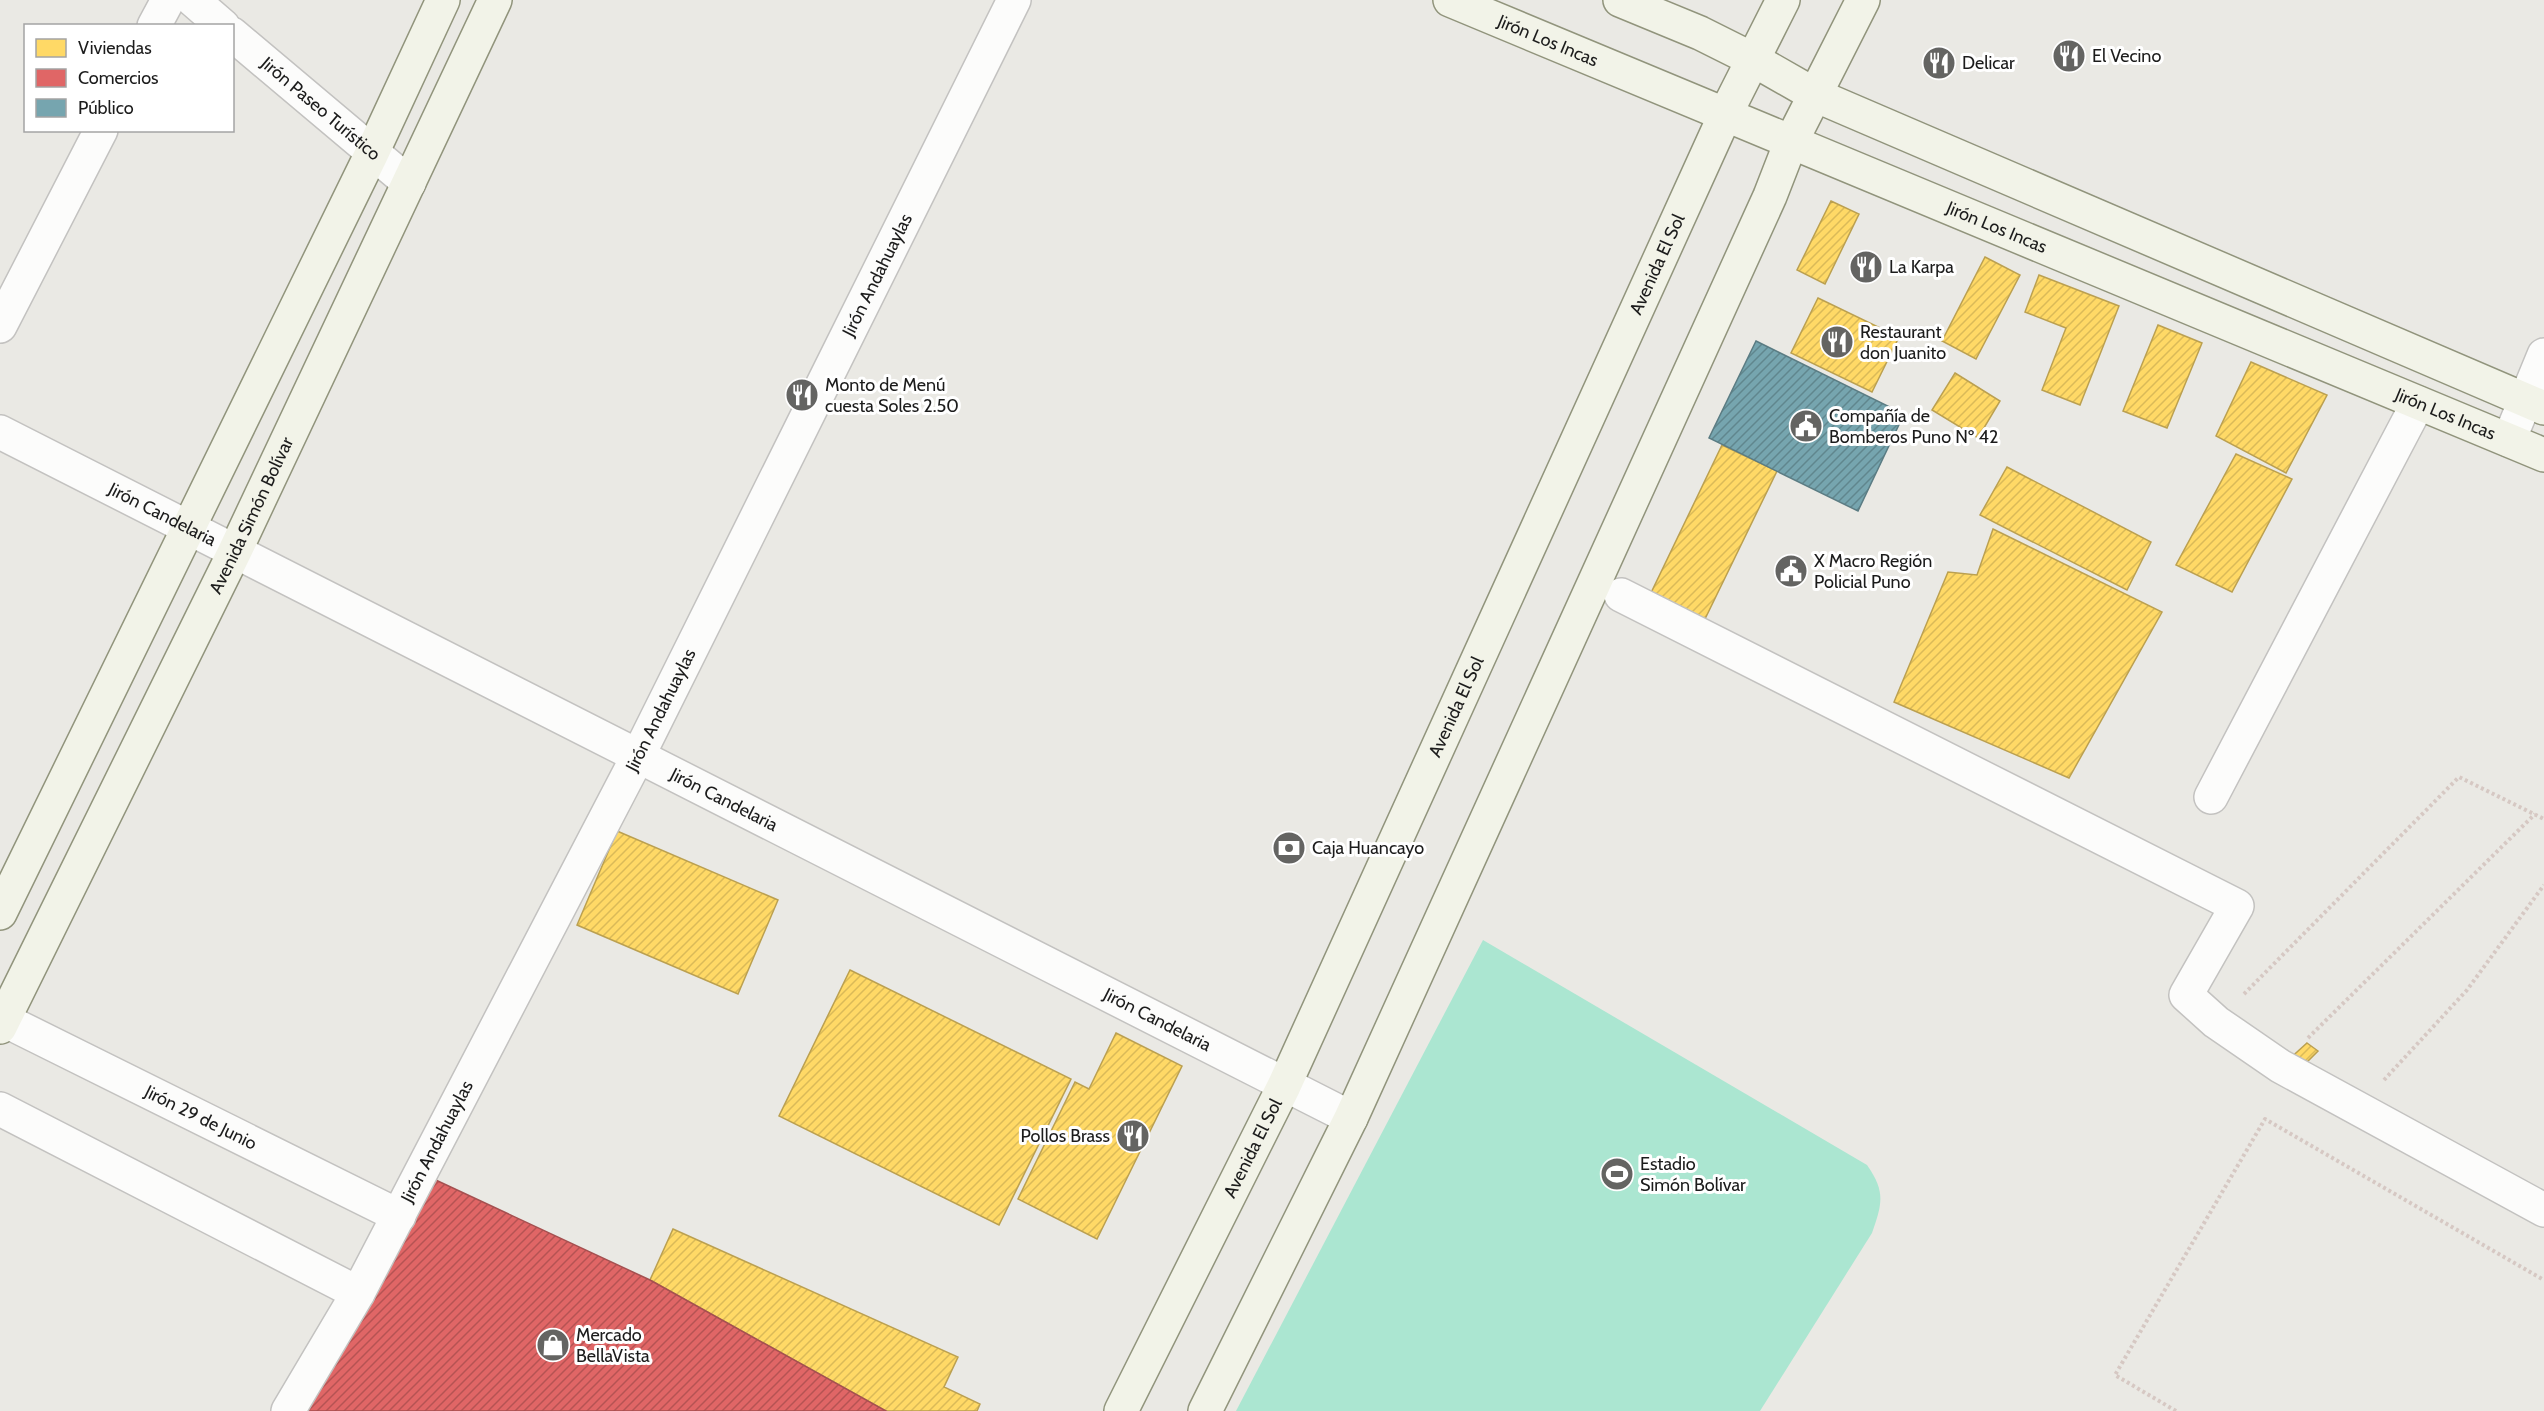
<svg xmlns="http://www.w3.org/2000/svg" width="2544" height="1411" font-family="Cabin,sans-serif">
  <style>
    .pitch { fill: #abe6d1 }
    .homes { fill: url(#homes-hatch); stroke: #bba050; stroke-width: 1.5 }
    .shops { fill: url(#shops-hatch); stroke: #a55050; stroke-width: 1.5 }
    .public { fill: url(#public-hatch); stroke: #5b7c83; stroke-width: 1.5 }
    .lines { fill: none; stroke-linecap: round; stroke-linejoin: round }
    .street-casing { stroke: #c3c2c0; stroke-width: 36 }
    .secondary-casing { stroke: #91947c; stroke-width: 36 }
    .path { stroke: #d6c8c3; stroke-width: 4; stroke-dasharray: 3 3; stroke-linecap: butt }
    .street { stroke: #fcfcfb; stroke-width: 33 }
    .secondary { stroke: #f2f3e8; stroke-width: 33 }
    .labels { text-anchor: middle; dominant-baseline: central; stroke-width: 6; stroke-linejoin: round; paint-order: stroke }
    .street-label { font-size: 18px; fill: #1c1c1c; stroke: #fff }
    .poi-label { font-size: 18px; fill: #1c1c1c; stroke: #fff; text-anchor: start }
  </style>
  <defs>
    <pattern id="homes-hatch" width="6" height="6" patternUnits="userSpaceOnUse" patternTransform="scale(1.5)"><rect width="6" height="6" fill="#ffd966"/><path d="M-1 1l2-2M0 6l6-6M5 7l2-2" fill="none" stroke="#daba58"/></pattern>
    <pattern id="shops-hatch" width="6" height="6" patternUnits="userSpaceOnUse" patternTransform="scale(1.5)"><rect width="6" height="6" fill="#e06666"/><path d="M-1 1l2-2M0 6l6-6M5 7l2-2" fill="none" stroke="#b55353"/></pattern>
    <pattern id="public-hatch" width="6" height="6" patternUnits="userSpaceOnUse" patternTransform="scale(1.5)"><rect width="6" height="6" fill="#76a5af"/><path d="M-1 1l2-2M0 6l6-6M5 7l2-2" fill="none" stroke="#60868e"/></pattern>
  </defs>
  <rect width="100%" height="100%" fill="#eae9e4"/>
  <!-- pitch -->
  <path class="pitch" d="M1483 940 1867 1165C1886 1192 1882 1204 1872 1233L1760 1411H1236Z"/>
  <!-- homes -->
  <path class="homes" d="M1831 201 1859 214 1825 284 1797 270Z
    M1985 257 2020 275 1976 359 1942 341Z
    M2039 275 2119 306 2080 405 2042 390 2066 328 2025 312Z
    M1818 298 1899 337 1872 392 1791 353Z
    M2158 325 2202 343 2167 428 2123 411Z
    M2251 362 2327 395 2286 473 2216 436Z
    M1955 373 2000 401 1978 438 1932 410Z
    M1722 445 1777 471 1704 621 1650 595Z
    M2236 454 2292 479 2232 592 2176 565Z
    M2007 467 2151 542 2127 590 1980 515Z
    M1993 529 2162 612 2069 778 1894 702 1948 572 1977 575Z
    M617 831 778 900 738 994 577 925Z
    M850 970 1071 1079 999 1225 779 1116Z
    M1116 1033 1182 1066 1097 1239 1018 1199 1075 1082 1089 1089Z
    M2307 1043 2318 1051 2297 1072 2286 1062Z
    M673 1229 958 1357 944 1387 980 1404 977 1411H886L650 1280Z"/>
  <!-- shops -->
  <path class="shops" d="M425 1175 650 1280 886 1411H303Z"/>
  <!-- public -->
  <path class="public" d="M1756 341 1904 414 1858 511 1709 438Z"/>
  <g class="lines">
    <!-- street casing -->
    <g class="street-casing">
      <g id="street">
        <path d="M193 0 223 26"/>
        <path d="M154 26 168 0"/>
        <path id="s1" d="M232 34 409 183"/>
        <path d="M0 326 101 130"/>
        <path id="s2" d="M0 432 1351 1118"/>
        <path d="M2509 440 2544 355"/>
        <path d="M1621 595 2237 906 2186 995 2216 1022 2280 1066 2544 1210"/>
        <path d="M2211 797 2418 403"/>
        <path id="s3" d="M0 1018 399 1216"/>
        <path d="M0 1109 358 1293"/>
        <path id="s4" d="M288 1411 358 1293 637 758 1014 0"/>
      </g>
    </g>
    <!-- secondary casing -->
    <g class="secondary-casing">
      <g id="secondary">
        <path id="s5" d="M1450 0 2544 455"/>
        <path d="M1620 0 1700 33 1752 59 1815 95 2544 408"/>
        <path d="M0 913 372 153 443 0"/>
        <path id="s6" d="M0 1027 235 551 495 0"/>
        <path id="s7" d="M1121 1411 1284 1086 1726 113 1783 0"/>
        <path d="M1205 1411 1351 1118 1770 196 1791 142 1863 0"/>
      </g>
    </g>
    <!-- path -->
    <path class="path" d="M2244 994 2459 777 2544 819
      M2308 1038 2535 814
      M2384 1080 2467 990 2544 885
      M2176 1411 2115 1375 2265 1119 2544 1280"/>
    <!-- street -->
    <use href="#street" class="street"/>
    <!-- secondary -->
    <use href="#secondary" class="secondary"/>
  </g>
  <!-- icons -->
  <defs>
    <g id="restaurant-disc" transform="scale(1.725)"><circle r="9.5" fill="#646462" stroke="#fff"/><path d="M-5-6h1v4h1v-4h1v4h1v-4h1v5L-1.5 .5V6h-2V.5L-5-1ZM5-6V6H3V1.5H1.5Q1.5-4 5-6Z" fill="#fff"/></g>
    <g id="civic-disc" transform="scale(1.725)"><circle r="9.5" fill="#646462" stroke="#fff"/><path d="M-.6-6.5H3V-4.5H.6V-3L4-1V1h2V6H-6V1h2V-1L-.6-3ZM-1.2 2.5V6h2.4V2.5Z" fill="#fff"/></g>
    <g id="bank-disc" transform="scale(1.725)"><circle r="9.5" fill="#646462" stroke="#fff"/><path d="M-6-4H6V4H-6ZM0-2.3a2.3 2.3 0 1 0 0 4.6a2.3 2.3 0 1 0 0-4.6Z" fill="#fff"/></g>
    <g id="stadium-disc" transform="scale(1.725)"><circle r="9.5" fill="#646462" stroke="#fff"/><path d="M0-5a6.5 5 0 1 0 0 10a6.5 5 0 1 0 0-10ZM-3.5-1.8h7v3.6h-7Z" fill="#fff"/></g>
    <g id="shop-disc" transform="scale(1.725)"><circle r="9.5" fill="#646462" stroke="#fff"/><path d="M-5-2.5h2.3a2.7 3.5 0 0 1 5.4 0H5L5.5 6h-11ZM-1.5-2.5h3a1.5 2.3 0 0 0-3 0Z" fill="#fff"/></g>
  </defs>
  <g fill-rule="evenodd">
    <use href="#restaurant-disc" x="2069" y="56"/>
    <use href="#restaurant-disc" x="1939" y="63"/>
    <use href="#restaurant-disc" x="1866" y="267"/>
    <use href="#restaurant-disc" x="1837" y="342"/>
    <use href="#restaurant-disc" x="802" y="395"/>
    <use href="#civic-disc" x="1806" y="426"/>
    <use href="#civic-disc" x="1791" y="571"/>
    <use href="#bank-disc" x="1289" y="848"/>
    <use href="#restaurant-disc" x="1133" y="1136"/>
    <use href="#stadium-disc" x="1617" y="1174"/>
    <use href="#shop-disc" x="553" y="1345"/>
  </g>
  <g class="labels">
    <!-- street labels -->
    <g class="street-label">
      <text stroke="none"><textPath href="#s5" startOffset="106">Jirón Los Incas</textPath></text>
      <text stroke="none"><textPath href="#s1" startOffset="116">Jirón Paseo Turístico</textPath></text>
      <text stroke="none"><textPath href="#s5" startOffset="592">Jirón Los Incas</textPath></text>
      <text stroke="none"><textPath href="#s7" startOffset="1266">Avenida El Sol</textPath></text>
      <text stroke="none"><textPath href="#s4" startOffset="1280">Jirón Andahuaylas</textPath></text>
      <text stroke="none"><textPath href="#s5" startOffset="1078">Jirón Los Incas</textPath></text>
      <text stroke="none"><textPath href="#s2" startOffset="182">Jirón Candelaria</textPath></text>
      <text stroke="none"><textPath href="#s6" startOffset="570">Avenida Simón Bolívar</textPath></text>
      <text stroke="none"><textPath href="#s7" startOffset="780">Avenida El Sol</textPath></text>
      <text stroke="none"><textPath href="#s4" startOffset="794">Jirón Andahuaylas</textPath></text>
      <text stroke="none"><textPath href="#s2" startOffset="812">Jirón Candelaria</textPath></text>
      <text stroke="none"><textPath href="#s2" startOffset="1298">Jirón Candelaria</textPath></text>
      <text stroke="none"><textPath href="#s3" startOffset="224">Jirón 29 de Junio</textPath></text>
      <text stroke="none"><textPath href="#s4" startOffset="308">Jirón Andahuaylas</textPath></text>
      <text stroke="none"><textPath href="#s7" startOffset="294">Avenida El Sol</textPath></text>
    </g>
    <!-- poi labels -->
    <g class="poi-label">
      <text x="2092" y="56">El Vecino</text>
      <text x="1962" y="63">Delicar</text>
      <text x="1889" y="267">La Karpa</text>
      <text x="1860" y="332">Restaurant<tspan x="1860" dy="21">don Juanito</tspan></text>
      <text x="825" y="385">Monto de Menú<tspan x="825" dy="21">cuesta Soles 2.50</tspan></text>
      <text x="1829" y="416">Compañía de<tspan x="1829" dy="21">Bomberos Puno Nº 42</tspan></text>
      <text x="1814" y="561">X Macro Región<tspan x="1814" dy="21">Policial Puno</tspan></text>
      <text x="1312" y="848">Caja Huancayo</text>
      <text x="1110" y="1136" text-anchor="end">Pollos Brass</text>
      <text x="1640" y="1164">Estadio<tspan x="1640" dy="21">Simón Bolívar</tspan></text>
      <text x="576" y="1335">Mercado<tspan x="576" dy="21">BellaVista</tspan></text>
    </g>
  </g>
  <!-- legend -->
  <rect x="24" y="24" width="210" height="108" fill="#ffffff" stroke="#a4a4a4" stroke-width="1.5"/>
  <rect x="36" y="39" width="30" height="18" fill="#ffd966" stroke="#a4a4a4" stroke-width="1.5"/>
  <text x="78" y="54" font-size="18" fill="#1c1c1c">Viviendas</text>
  <rect x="36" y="69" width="30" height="18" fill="#e06666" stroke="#a4a4a4" stroke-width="1.5"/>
  <text x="78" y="84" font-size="18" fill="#1c1c1c">Comercios</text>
  <rect x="36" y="99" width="30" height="18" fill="#76a5af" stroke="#a4a4a4" stroke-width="1.5"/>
  <text x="78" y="114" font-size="18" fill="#1c1c1c">Público</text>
</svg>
